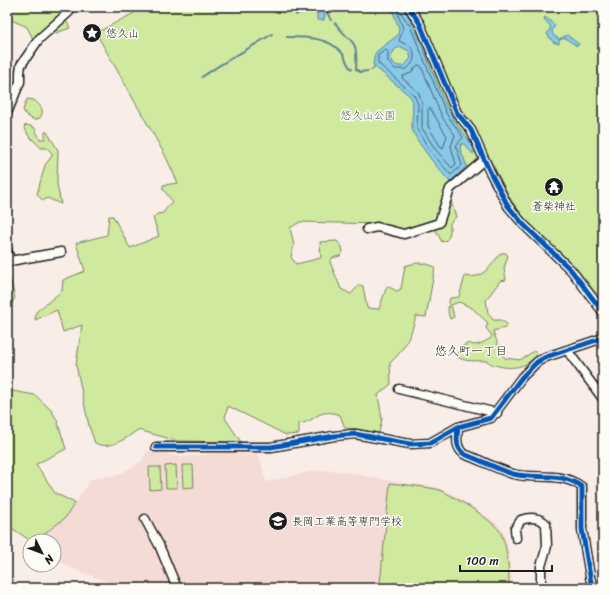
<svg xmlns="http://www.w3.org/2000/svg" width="610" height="595" font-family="Sriracha,'Klee One',sans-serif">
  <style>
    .built { fill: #f5dbd5 }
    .green { fill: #cfe99f; stroke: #76825e }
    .water { fill: #88c9e9; stroke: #5d8497; fill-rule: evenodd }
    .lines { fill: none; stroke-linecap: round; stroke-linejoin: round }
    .shore { stroke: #47616e; stroke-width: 1 }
    .stream { stroke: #5d8497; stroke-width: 2 }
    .minor-casing { stroke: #1c1c1c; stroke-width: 11 }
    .minor { stroke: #fdfcf7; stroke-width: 8 }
    .cycleway-casing { stroke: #fdfcf7; stroke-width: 8 }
    .cycleway { stroke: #0057b8; stroke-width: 5 }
    .labels { text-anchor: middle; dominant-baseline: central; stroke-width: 3; stroke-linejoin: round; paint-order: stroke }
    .poi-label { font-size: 11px; fill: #1c1c1c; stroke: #fdfcf7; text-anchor: start }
    .park-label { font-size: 11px; fill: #525a43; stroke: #fdfcf7 }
    .neighbourhood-label { font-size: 12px; fill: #1c1c1c; stroke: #fdfcf7 }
  </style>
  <rect width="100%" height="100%" fill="#f9ede8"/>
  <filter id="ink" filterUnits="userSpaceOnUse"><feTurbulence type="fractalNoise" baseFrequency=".025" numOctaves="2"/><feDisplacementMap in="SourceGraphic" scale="8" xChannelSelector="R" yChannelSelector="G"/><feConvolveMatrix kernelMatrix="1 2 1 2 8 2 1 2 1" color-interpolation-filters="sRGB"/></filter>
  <g filter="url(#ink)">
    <!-- built -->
    <path class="built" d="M151 451 184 457 222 453 259 455 266 482 318 470 339 471 408 484 433 486 451 493 498 524 503 531 509 550 512 588H126L78 571 62 563 54 553V541H44L41 538 53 529 72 508 91 479 121 474 142 461 146 452Z"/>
    <!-- green -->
    <path class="green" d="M7 7H60V9L70 28 34 41 27 27 7 18Z
      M131 7H603V302L577 269 532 226 521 214 511 200 488 155 454 182 448 192 456 217 450 223C450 231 451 240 442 242L436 231 429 224 404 231 379 224 300 222 290 228 294 245 291 257 296 264 321 258 320 242 337 241 342 247 343 252 340 256 332 258 330 262 341 289 351 294 359 285 363 286 367 308 379 309 387 286 397 291 401 289 405 266C416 262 424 262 435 267L426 317 416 316C411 336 405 349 390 363L391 384 378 395 382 419 379 433 357 429 345 428 340 415C318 407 317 421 299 424V434L286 435 228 406 225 418 241 442 178 441 138 430C126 438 110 451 95 443L89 426 76 365 82 325 63 332 57 310 35 320 36 312 62 291 63 280 85 271 76 243 107 235 109 216H113L130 248 159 236 153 218 157 214 163 213 172 201 163 189V185L178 183 165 155 96 33 134 13Z
      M27 99 34 100C41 106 45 110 40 118L34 120 26 115 23 110Z
      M27 125 34 127 40 139H45V132H47L58 150 57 184 61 204 47 198 43 201 37 194 45 165 52 156V153L47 148H41L28 135 24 126Z
      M501 253H506L508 256 504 268 506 280 500 281 486 300 488 313 493 320H501L508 325 505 328 493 331 501 353 505 358 520 360 534 351 537 354C528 368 510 370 495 365 492 365 489 362 487 361 477 360 465 363 456 356L463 346 469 343C477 348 482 342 490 339L492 336 486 328 488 323 472 308 459 302 451 305 454 317 450 319C447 311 448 306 450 298L459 297 465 276C483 280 491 265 501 253Z
      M7 266 15 298 7 311Z
      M7 390 35 395 51 410 57 420 66 449 36 464 55 493 75 503 65 518 35 541H31L7 525Z
      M176 465 177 488H166L165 466Z
      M182 465H193L194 487 183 488Z
      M149 467H160L161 489 150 490Z
      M390 483C405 485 421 486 436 489 449 492 496 522 501 533 508 550 509 570 509 588H383L384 584H380Z"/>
    <!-- water -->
    <path class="water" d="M315 7H322L325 15 324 20H317V14L314 9Z
      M391 7H403C424 40 432 78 450 113 457 127 469 137 475 151L473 154 464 144H461L460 149 467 166 450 182C441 172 414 140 412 128 411 117 415 108 411 97L373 65 375 54 377 51 398 35 399 28ZM401 47 409 51 411 58 405 65C398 68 393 65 391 57L395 49Z
      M545 17 555 25 552 31 553 35 559 39 567 35 579 44 577 46 565 38 559 40V44L553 42 547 34 551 27 544 19Z"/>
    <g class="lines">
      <!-- shore -->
      <path class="shore" d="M399 12 401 13 410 26 447 115 463 137 456 146 462 165 451 175 431 152 417 129 418 104 414 95 378 63V55L386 50 388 52V62L395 69H406C415 64 418 52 408 45 405 43 402 43 399 41L403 28 398 15Z
        M418 65 421 66 442 117 455 135 451 146 456 164 452 168 435 149 422 128V104L419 93 402 78 403 76 411 73Z
        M430 108 447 136 443 148 440 146 428 126V110Z"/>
      <!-- stream -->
      <path class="stream" d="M324 7 331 20
        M296 15 308 7
        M335 23C352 46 358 36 356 69L360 72 368 71
        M287 37C306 37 330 37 343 54 346 58 347 67 352 69
        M371 70 375 67
        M202 77C224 61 249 49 272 34"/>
      <!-- minor casing -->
      <g class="minor-casing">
        <path id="minor" d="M409 7 420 24 457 113 471 130 489 170 508 206 523 224 571 270 603 312
          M7 113 20 82V72L21 65 39 39 69 12
          M367 229 377 227 404 234 439 223 450 189 484 160
          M7 249 10 261 61 252
          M567 350 603 399
          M399 389 497 413
          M458 427C457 438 455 447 464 454 480 460 497 469 513 474 537 480 561 471 582 487V529L592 588
          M156 447H271L334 436 355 434 410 444 430 443 458 427 491 418 522 377 537 362 546 357 603 338
          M145 519 159 545 177 588
          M516 538 515 529 521 520C529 517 540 517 546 524L547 546 541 566V588"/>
      </g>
      <!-- minor -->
      <use href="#minor" class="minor"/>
      <!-- cycleway casing -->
      <g class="cycleway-casing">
        <path id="cycleway" d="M409 7 420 24 457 113 471 130 489 170 508 206 523 224 571 270 603 312
          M458 427C457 438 455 447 464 454 480 460 497 469 513 474 537 480 561 471 582 487V529L592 588
          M156 447H271L334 436 355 434 410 444 430 443 458 427 491 418 522 377 537 362 546 357 603 338"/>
      </g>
      <!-- cycleway -->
      <use href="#cycleway" class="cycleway"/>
    </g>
  </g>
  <!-- icons -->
  <defs>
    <g id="sight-disc" transform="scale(1)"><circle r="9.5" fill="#1c1c1c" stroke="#fdfcf7"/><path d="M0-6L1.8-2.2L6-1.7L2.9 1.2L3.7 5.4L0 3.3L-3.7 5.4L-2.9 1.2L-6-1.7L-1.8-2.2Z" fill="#fff"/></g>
    <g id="temple-disc" transform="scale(1)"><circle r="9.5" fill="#1c1c1c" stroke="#fdfcf7"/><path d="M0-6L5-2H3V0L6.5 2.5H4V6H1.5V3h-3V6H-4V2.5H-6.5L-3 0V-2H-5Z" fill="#fff"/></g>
    <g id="university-disc" transform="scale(1)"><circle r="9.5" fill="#1c1c1c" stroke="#fdfcf7"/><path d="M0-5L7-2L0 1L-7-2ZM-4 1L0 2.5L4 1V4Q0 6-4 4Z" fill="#fff"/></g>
  </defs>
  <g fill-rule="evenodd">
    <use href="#sight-disc" x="92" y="33"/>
    <use href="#temple-disc" x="554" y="187"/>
    <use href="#university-disc" x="278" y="521"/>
  </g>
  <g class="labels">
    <!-- poi labels -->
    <g class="poi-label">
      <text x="106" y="33">悠久山</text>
      <text x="554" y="206" text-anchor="middle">蒼柴神社</text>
      <text x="292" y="521">長岡工業高等専門学校</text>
    </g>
    <!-- park labels -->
    <g class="park-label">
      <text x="368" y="115">悠久山公園</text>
    </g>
    <!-- neighbourhood labels -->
    <g class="neighbourhood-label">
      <text x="471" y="351">悠久町一丁目</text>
    </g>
  </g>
  <!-- margin -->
  <rect width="610" height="595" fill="none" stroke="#fdfcf7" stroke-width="24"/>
  <rect x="12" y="12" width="586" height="571" fill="none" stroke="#1c1c1c" stroke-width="1.5" filter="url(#ink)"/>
  <!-- north arrow -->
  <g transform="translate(42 553) rotate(132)"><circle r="19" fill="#fdfcf7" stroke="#a3a29f"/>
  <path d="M0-3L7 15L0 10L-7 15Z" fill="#1c1c1c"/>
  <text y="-6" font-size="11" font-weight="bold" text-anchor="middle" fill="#1c1c1c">N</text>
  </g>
  <!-- scale -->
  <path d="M460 565v6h92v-6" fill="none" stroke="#1c1c1c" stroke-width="2"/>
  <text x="466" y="565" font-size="12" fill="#1c1c1c" stroke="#fdfcf7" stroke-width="3" paint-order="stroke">100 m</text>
</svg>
